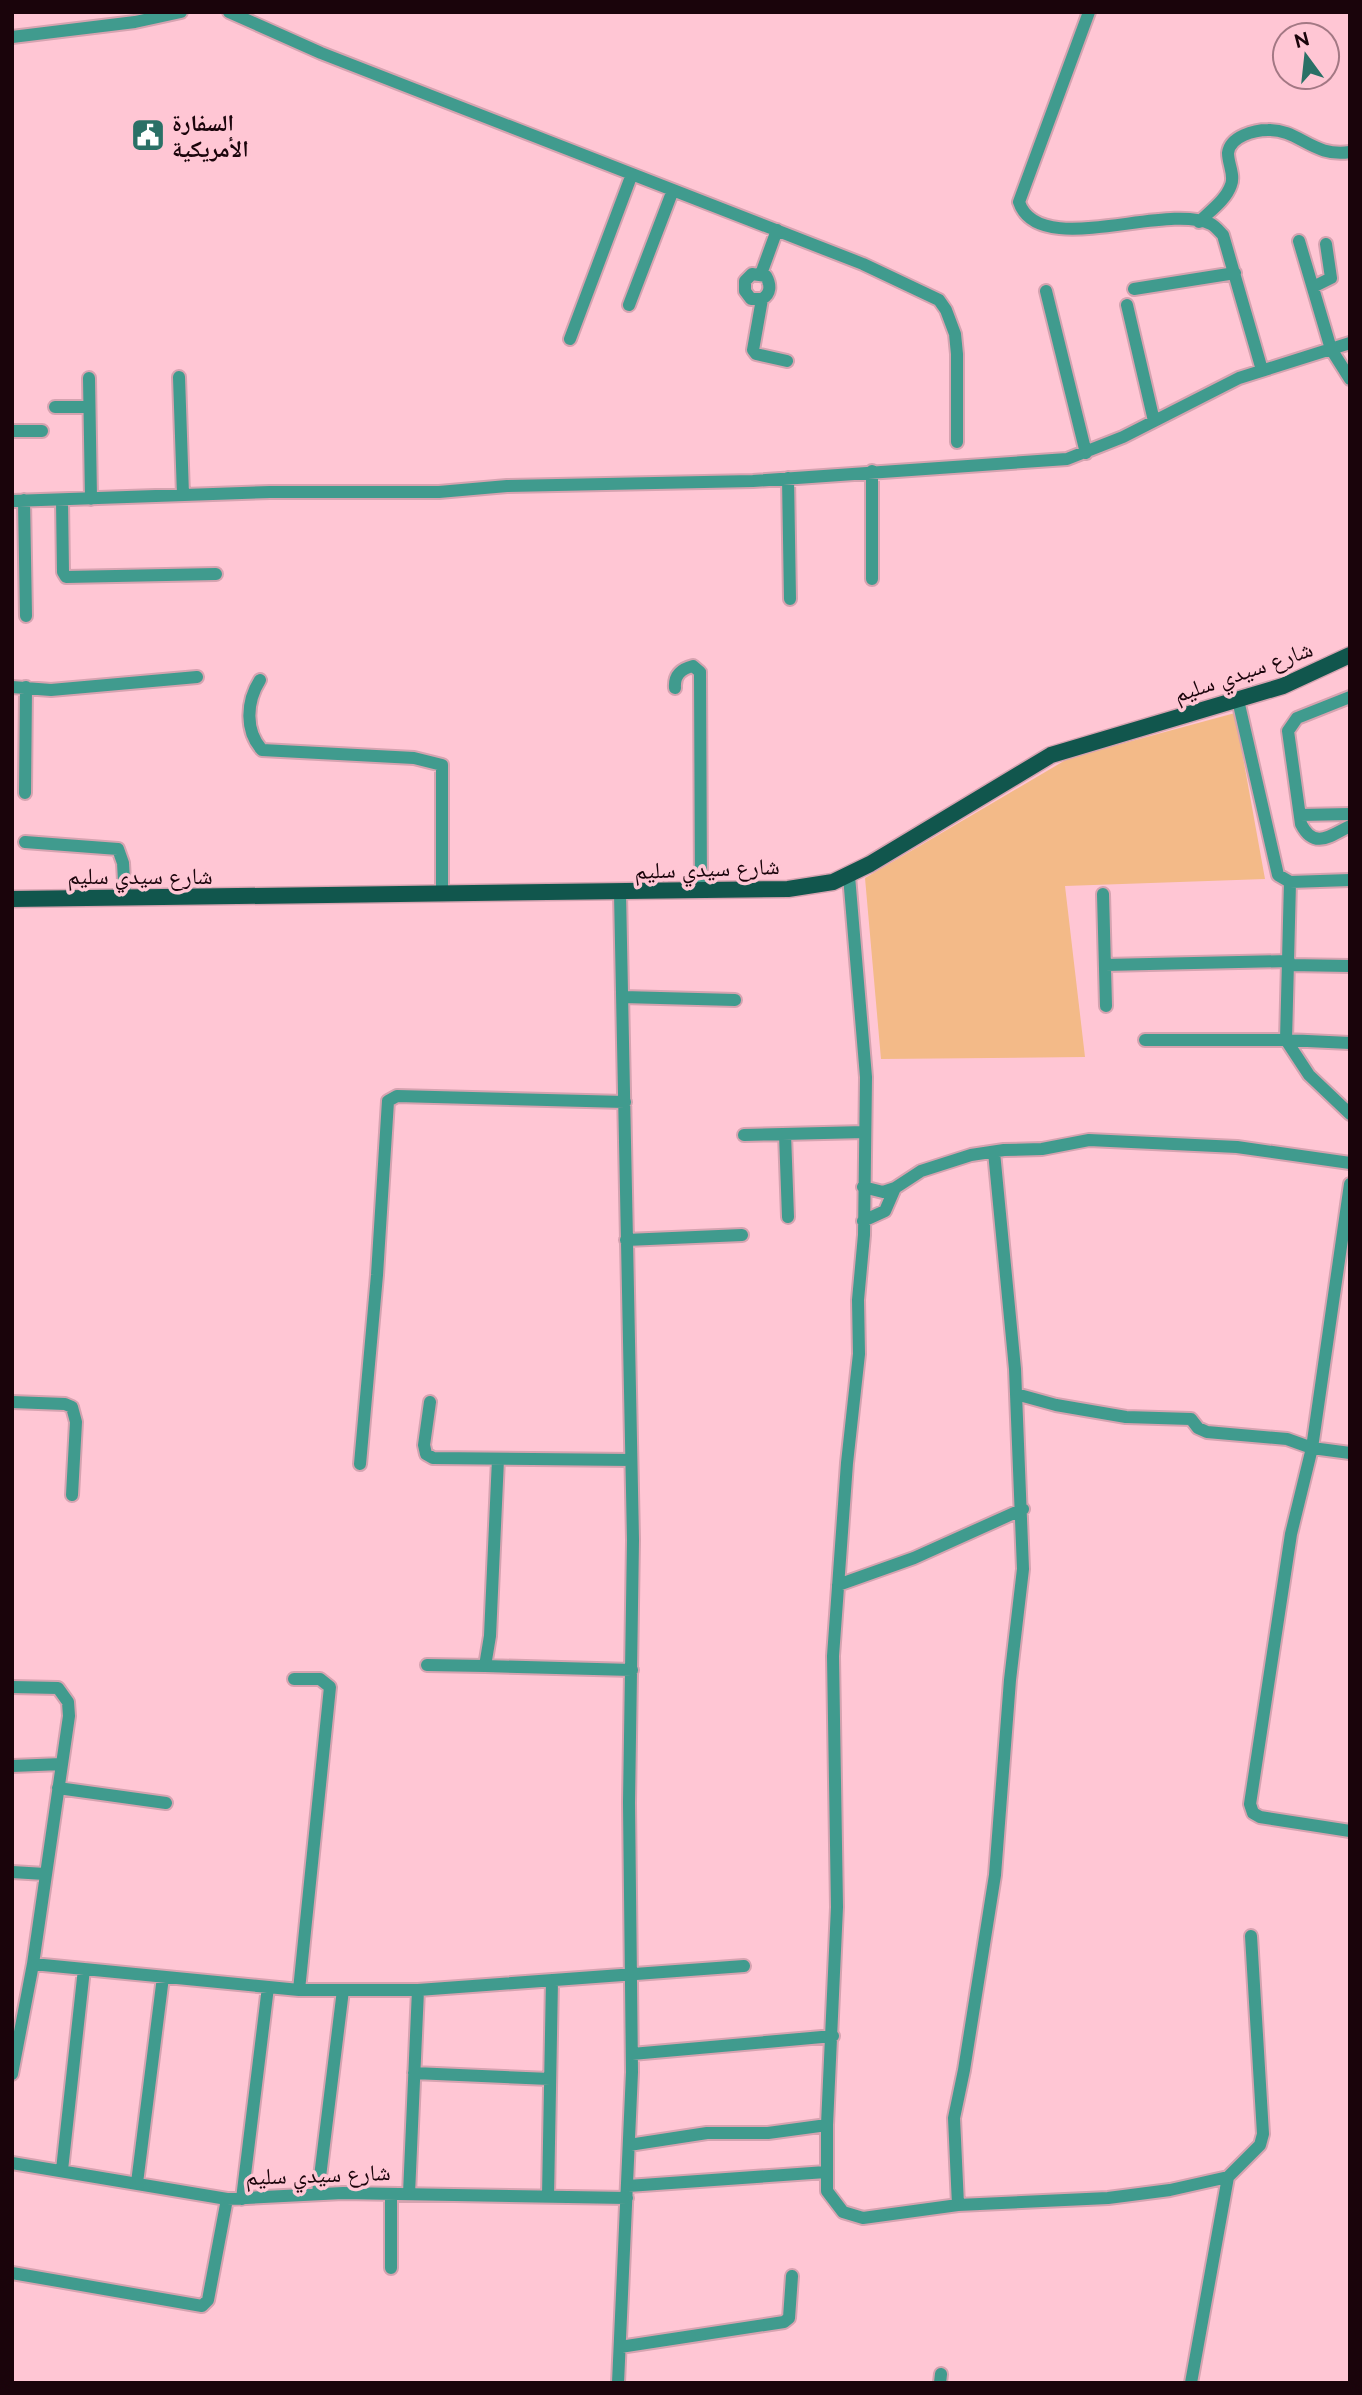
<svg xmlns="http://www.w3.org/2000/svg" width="1362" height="2395" font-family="Raleway,'Noto Naskh Arabic',sans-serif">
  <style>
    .green { fill: #f3ba88 }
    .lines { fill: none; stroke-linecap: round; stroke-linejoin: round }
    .minor-casing { stroke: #d6a3b0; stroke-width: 16 }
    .major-casing { stroke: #d6a3b0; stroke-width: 19 }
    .minor { stroke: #409b8e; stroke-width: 12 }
    .major { stroke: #11564d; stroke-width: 16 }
    .labels { text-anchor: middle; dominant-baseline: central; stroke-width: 7; stroke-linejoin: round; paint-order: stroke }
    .poi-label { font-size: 23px; font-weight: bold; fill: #1a040b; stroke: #ffc6d4; text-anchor: start }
    .street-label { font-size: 23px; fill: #1a040b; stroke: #ffc6d4 }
  </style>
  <rect width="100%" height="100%" fill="#ffc6d4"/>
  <!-- green -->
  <path class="green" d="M1235 713 1265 879 1065 886 1085 1057 881 1059 865 878 1069 758Z"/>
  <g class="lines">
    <!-- minor casing -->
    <g class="minor-casing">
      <path id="minor" d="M229 12 321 53 863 264 939 300 946 310 955 334 957 354V442
        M1089 12 1019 202C1038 260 1165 202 1211 224 1215 226 1220 232 1223 235L1262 370
        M12 37 135 22 181 12
        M1199 222C1210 211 1226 200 1231 185 1235 175 1228 164 1228 153 1230 136 1255 130 1268 130 1299 129 1313 158 1350 152
        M1299 241 1331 349 1350 379
        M761 274 777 230
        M1313 287 1331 278 1326 244
        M1134 289 1235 273
        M1046 291 1086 453
        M762 299H751L745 291V281L752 274 766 276C771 285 771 294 762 299L753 350 756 354 787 361
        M629 305 673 190
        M1127 305 1154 421
        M570 339 632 174
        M179 377 183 495
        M89 378 91 499
        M55 407H89
        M12 431H42
        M872 471V579
        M788 478 790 599
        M24 500 26 616
        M62 500 63 572 66 577 216 574
        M12 501 270 492H439L507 486 753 481 1067 459 1123 437 1239 378 1350 343
        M260 680C246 702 245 731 262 750L414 758 442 765V895
        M12 687 51 690 197 677
        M675 688C674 675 681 669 693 666L700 672 701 891
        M1350 697 1297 718 1288 731 1301 824C1314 850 1330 836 1350 826
        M1238 700 1278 875 1290 882 1350 880
        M25 793 26 687
        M1300 815 1350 814
        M25 842 118 849 123 863 125 898
        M849 876 866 1077 864 1235 858 1300 859 1354 847 1463 833 1656 837 1907 827 2125V2191L843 2212 863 2218 958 2205 1108 2198 1170 2190 1228 2177 1191 2383
        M1290 882 1286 1040 1350 1043
        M1103 894 1106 1006
        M1105 965 1289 961
        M1289 965 1350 966
        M623 997 735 1000
        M1145 1040H1286L1309 1075 1350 1114
        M785 1134 788 1217
        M744 1135 865 1132
        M863 1187 883 1192 895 1188 921 1171 971 1155 1004 1150 1042 1149 1089 1140 1237 1147 1350 1163
        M863 1221 885 1211 895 1188
        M626 1240 742 1235
        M1016 1394 1056 1405 1126 1417 1191 1419 1198 1428 1207 1432 1287 1439 1312 1448 1350 1184
        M12 1402 65 1404 72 1407 76 1422 72 1495
        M430 1402 424 1445 426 1454 433 1458 631 1460
        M1350 1453 1312 1448 1291 1534 1250 1804 1253 1813 1260 1817 1350 1831
        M360 1464 377 1275 388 1101 397 1096 625 1102
        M838 1585 914 1558 1023 1509
        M427 1665 485 1666 490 1636 498 1459
        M485 1666 632 1670
        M294 1679H320L330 1687 299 1990
        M12 1687 58 1688 68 1702 69 1716 33 1964
        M12 1766 62 1764
        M58 1788 166 1803
        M12 1872 45 1874
        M632 2054 833 2036
        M414 2073 550 2079
        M12 2074 33 1964 299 1990H418L744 1966
        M629 2145 707 2133H768L827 2125
        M12 2163 227 2199 343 2193 627 2198
        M62 2170 84 1969
        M1228 2177 1260 2145 1263 2134 1251 1936
        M137 2183 163 1977
        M628 2186 826 2172
        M318 2193 343 1990
        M409 2194 418 1990
        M548 2197 552 1980
        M242 2199 268 1987
        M958 2205 954 2118 964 2070 995 1875 1010 1680 1023 1569 1015 1369 994 1152
        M391 2268V2194
        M12 2273 202 2306 208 2300 227 2199
        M620 2347 784 2322 789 2318 792 2276
        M618 2383 632 2072 629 1803 633 1540 620 893
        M940 2383 941 2374"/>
    </g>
    <!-- major casing -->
    <g class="major-casing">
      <path id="major" d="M12 899 788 889 833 882 870 864 1051 755 1283 686 1350 655"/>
    </g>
    <!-- minor -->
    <use href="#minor" class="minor"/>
    <!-- major -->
    <use href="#major" class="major"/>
  </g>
  <!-- icons -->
  <defs>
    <g id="civic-square" transform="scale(1.75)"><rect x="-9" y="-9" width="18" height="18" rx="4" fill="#2a7066" stroke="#ffc6d4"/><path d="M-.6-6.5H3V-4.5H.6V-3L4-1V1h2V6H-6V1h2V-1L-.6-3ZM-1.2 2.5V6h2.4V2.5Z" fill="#fff"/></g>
  </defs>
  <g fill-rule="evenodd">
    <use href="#civic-square" x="148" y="135"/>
  </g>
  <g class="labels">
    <!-- poi labels -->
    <g class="poi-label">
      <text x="172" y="122">السفارة<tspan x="172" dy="26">الأمريكية</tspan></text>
    </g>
    <!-- street labels -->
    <g class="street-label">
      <text transform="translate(1243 671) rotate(-19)">شارع سيدي سليم</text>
      <text transform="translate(707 868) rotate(-2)">شارع سيدي سليم</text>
      <text x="140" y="875">شارع سيدي سليم</text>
      <text transform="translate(318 2174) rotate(-2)">شارع سيدي سليم</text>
    </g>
  </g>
  <!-- border -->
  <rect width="1362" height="2395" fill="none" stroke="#1a040b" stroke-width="28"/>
  <!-- north arrow -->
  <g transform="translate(1306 56) rotate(345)"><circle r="33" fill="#ffc6d4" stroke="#a37884" stroke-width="2"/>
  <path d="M0-5L12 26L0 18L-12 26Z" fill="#2a7066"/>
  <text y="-10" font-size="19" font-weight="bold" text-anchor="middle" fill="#1a040b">N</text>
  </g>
</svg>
